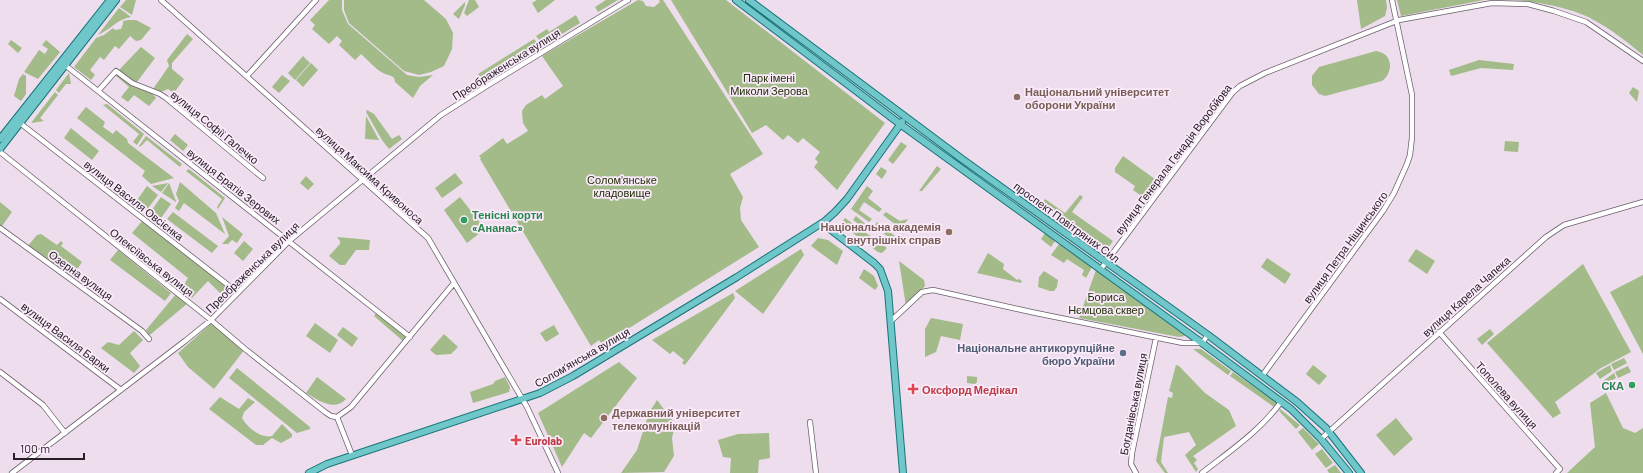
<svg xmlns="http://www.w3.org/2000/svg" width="1643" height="473" font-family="Barlow,sans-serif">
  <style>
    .green { fill: #a2bb88 }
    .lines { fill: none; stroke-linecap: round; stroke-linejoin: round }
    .minor-casing { stroke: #6b5e6c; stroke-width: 6 }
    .major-casing { stroke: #177479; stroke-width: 8 }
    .minor { stroke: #fff; stroke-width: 4.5 }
    .major { stroke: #6fc7ca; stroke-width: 6 }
    .education-dot { fill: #8d6e63; stroke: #faeafa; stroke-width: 1.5 }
    .leisure-dot { fill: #2e9e5b; stroke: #faeafa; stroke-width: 1.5 }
    .service-dot { fill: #5c6f8a; stroke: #faeafa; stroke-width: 1.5 }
    .health-dot { fill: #e0444e; stroke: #faeafa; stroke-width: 1.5 }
    .labels { text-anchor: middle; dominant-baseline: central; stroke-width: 3.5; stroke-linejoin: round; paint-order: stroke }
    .street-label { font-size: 11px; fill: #262026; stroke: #faeafa }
    .park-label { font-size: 11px; fill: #203107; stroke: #faeafa }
    .education-label { font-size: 11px; font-weight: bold; fill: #785e54; stroke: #faeafa; text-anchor: start }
    .leisure-label { font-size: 11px; font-weight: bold; fill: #27864d; stroke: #faeafa; text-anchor: start }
    .service-label { font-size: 11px; font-weight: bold; fill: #4e5e75; stroke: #faeafa; text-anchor: end }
    .health-label { font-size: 11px; font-weight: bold; fill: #be3a42; stroke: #faeafa; text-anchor: start }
  </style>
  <rect width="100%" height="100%" fill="#eddded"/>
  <!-- green -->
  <path class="green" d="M126 0H136L132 15 120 7Z
    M329 0H342V10L348 24 407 75 419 77 433 75 420 86 413 98 395 82C395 75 389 76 383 73 375 69 368 60 361 54L355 60 339 45 342 41 337 36 329 44 312 29 315 25 310 20Z
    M344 0H424L446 19 453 33 452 49 444 66 431 72 419 75 404 71 349 23 344 10Z
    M469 0H475L479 7 467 16 464 13Z
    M537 0H555L538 13 532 3Z
    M606 0H618L598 12 595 7Z
    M638 0 643 1 646 6 654 7 660 2 659 0H663L763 154 730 174 743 197 740 208 741 220 759 247 602 345 599 340 591 346 480 159 481 158 479 156 503 138 507 144 528 131 523 123 522 111 526 105 542 95 545 99 563 86 542 56Z
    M671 0H726L885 123 837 190 814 167 818 162 815 159 820 152 803 138 798 143 788 135 783 140 766 125 752 133Z
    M1357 0H1386L1387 8 1385 16 1361 29Z
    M1397 0H1484L1401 16Z
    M1512 0H1643V55C1627 42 1611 29 1592 19 1573 8 1534 1 1512 0Z
    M465 2V5L459 19 453 14Z
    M119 8 131 17C117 19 110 30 98 35Z
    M576 15 580 23 549 42 547 38 541 42 536 36 547 29 549 32Z
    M128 20H136L151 28 141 40 136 41 130 36 119 49 115 46 104 60 100 57 90 70 95 75 91 80 74 67 96 38 104 35 113 28 115 30 121 29 123 24V21Z
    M187 34 193 39 172 63V69L184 79 174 93 168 89 161 92 153 89 169 66 167 60Z
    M534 39 539 45 482 80 478 74Z
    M11 40 22 48 18 53 8 44Z
    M46 40 60 52 38 79 24 72 39 50 45 54 48 49 42 45Z
    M141 47 155 58 137 82 132 81 118 71Z
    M1376 51C1393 53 1394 72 1382 81L1325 96 1319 94 1312 85V76L1319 67Z
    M303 56 310 63 295 80 288 73Z
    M1479 60 1514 64 1513 70 1481 68 1451 76 1449 70Z
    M311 63 318 70 303 87 296 80Z
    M69 73 71 84H66L59 93 56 90Z
    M117 73 152 93 156 98 149 106 134 95 128 102 121 97 129 87 115 75Z
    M23 74 26 76V94L21 101 14 96 19 79Z
    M282 75 290 81 279 93 272 87Z
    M1633 87 1639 91 1637 102 1629 93Z
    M55 92 58 95 40 118 44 121 31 123Z
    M107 104 144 134 137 145 133 142 139 134 103 105Z
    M86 107 105 122 103 127 113 134 116 130 127 139 128 143 174 178 151 184 142 176 145 171 77 118Z
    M367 110 374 114 392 139 399 135 402 139 389 149 382 140 366 112Z
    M366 116 379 140 365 139Z
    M71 128 99 151 92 160 64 138Z
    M175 134 188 145 183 151 170 140Z
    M146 136 182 164 180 167 147 140 140 147 139 146Z
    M1505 141 1519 142 1518 152 1504 151Z
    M901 142 907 146 893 164 888 160Z
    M1123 156 1159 182 1146 199 1133 190 1135 186 1115 172V168Z
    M937 166 941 169 922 191H919Z
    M881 167 887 171 882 179 876 174Z
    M189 169 225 198 218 209 217 207 222 199 186 171Z
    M455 173 463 183 442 198 435 188Z
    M306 176 314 184 308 190 300 183Z
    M180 182 216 213 225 234 184 203 179 211 175 208 179 201 176 194Z
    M168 183 161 192 152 186Z
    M169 183 176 201V202L162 193Z
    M147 186 158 195 146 211 135 203Z
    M867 186 873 191 868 198 882 209 879 212 864 202 859 210 872 219 869 222 851 209Z
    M1080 195 1083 197 1072 212 1113 241 1106 251 1042 204 1045 199 1065 213Z
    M161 197 171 204 159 221 149 214Z
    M460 197 485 229 467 243 444 210Z
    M0 202 12 212 2 226 0 225Z
    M173 212 218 246 212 253 167 219Z
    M886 212 900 221 908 219 901 229 883 215Z
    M856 216 868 226 865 229 853 220Z
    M222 217 243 234 237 243 232 240 228 244H222L229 236Z
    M845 218 887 248 882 253 878 252 841 224Z
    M143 220 228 288 220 293 208 281 192 298 181 290 188 278 132 233Z
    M877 222 895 236 890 243 887 240 889 237 884 234 886 231 879 226 874 231 872 230Z
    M1045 233 1055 241 1051 247 1041 239Z
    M41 234 57 245 61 241 63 243 61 246 82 262 72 277 27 247 37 235Z
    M337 237 370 240 369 250H356L345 265H340L329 256 340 244V241Z
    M818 238 828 240 843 251 837 265 811 246Z
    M244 241 253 249 243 261 234 253Z
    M1059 244 1092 267 1086 278 1082 275 1084 270 1067 259 1064 263 1051 255Z
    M801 249 804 255 763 314 735 291Z
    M1416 249 1435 261 1427 274 1408 261Z
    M118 250 171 293 165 301 110 260Z
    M988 253 1004 264 1003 269 1017 280 1019 279 1022 281 1021 283 977 273Z
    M1267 258 1291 274 1285 284 1261 267Z
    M899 261 924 280 925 286 906 306Z
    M1583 264 1631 352 1601 368 1555 402 1561 413 1553 418 1487 343Z
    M864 269 874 276 878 286 875 290 859 278Z
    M1096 270 1184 334 1185 336 1179 337 1079 318Z
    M1044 271 1058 280 1057 287 1054 291H1050L1038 287 1039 277Z
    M1643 275V354L1610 292Z
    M733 293 735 298 685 365 682 363 684 360 673 351 670 354 652 340Z
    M176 294 188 303 151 334 149 335 146 330Z
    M377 312 407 337 403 341 374 316Z
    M931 318 963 324 960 340 941 336 936 352 925 357V329Z
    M213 322 245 349 214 389 188 367 178 353Z
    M315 323 338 340 330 353 306 336Z
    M554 325 559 334 546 342 540 333Z
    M343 327 358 338 352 347 337 335Z
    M1490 329 1494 334 1482 345 1477 339Z
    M134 331 143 340 130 353 140 366 134 373 101 348 108 342 119 345Z
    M444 334 458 347 451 354 436 355 430 350Z
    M1193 349H1201L1231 371 1228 375Z
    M1624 358 1627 363 1614 370 1611 364Z
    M619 362 637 378 591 438 584 433 562 467 538 413Z
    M1176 365 1179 366 1205 393 1229 410 1236 426 1193 456 1197 460 1194 463 1198 469 1196 472 1185 455 1196 445 1189 432 1164 437 1161 462 1168 473H1165L1156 461 1168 397 1172 398 1173 393 1169 391Z
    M1313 365 1327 376 1319 385 1306 374Z
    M1610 365 1612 371 1600 379 1596 373Z
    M1628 366 1631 372 1618 378 1615 372Z
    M237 368 310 427V429L297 433 229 378Z
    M1233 372 1277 403 1274 407 1230 376Z
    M1614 373 1616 378 1605 384 1603 381Z
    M967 376 977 377V382L975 384 967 383Z
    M317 377 346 399C334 412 318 400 306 393Z
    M505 377 510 387 509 392 473 403 470 392 493 384 495 381Z
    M1606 393 1623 428 1635 433 1643 428V473H1567L1595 447 1590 403Z
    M220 397 239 409 248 398 255 402 244 412 242 418C247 427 261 439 272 436L282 424 292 434V437L281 443 272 438 263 445H256L209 409Z
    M657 400 675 424 672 438 674 456 664 472 621 473 637 450 649 413Z
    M1280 409 1300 425 1296 429 1279 411Z
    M1396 418 1413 439 1394 456 1376 435Z
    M1303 428 1319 444 1312 450 1298 432Z
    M769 433 770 458 759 460 758 473H730L731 458 723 457 718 440 738 434Z
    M1322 449 1333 463 1326 468 1315 454Z
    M1335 465 1341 473H1329L1327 470Z"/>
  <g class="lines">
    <!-- minor casing -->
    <g class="minor-casing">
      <path id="minor" d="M161 0 428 238 527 407 558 473
        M65 65 410 337
        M247 76 316 0
        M98 91 116 71 132 83 160 94 166 98 263 178
        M20 123 237 292
        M0 152 211 320 245 349 325 412 331 416 337 417
        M0 228 142 331 149 339
        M1101 269 1233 92 1240 86 1265 73 1399 20 1492 3 1528 4 1554 11 1586 22 1643 61
        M0 299 121 390
        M891 321 922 292 933 290 1031 312 1183 343H1202L1208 335
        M1439 332 1560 469 1556 473
        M0 372 43 405 65 433
        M1262 376 1383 211 1394 193 1407 164 1410 155 1412 137V95L1392 0
        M337 417 351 407 454 283
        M337 417 352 455
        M810 422 816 473
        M1321 439 1546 237 1564 225 1643 202
        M12 473 185 341 211 320 289 241 441 115 485 87 628 0
        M1136 473 1131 464 1132 453 1156 338
        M1202 473C1230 451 1260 431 1281 402"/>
    </g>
    <!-- major casing -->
    <g class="major-casing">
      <path id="major" d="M736 0 900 124 1202 343 1291 409 1321 439 1349 473
        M749 0 962 159 1208 335 1297 402 1326 428 1361 473
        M0 139 110 0
        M0 149 116 0
        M822 223 874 263 880 269 888 291 903 473
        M309 473 327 464 540 393 573 376 737 277 825 221 835 212 847 199 902 122"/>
    </g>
    <!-- minor -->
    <use href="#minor" class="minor"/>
    <!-- major -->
    <use href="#major" class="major"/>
  </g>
  <!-- markers -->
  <g class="education-dot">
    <circle cx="1017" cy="97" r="4"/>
    <circle cx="949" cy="232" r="4"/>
    <circle cx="604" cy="418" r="4"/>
  </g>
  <g class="leisure-dot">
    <circle cx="464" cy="220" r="4"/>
    <circle cx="1632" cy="385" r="4"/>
  </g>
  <circle class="service-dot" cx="1123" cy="353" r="4"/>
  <g class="health-dot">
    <path d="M911 383h4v4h4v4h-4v4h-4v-4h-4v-4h4z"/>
    <path d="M514 434h4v4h4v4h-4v4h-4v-4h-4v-4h4z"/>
  </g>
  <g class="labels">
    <!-- street labels -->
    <g class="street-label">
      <text transform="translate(506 64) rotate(-32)">Преображенська вулиця</text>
      <text transform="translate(215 127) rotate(39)">вулиця Софії Галечко</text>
      <text transform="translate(1173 159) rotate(-53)">вулиця Генерала Генадія Воробйова</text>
      <text transform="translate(370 175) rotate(42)">вулиця Максима Кривоноса</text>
      <text transform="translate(234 186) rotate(38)">вулиця Братів Зерових</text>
      <text transform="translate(134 200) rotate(38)">вулиця Василя Овсієнка</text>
      <text transform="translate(1067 222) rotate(36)">проспект Повітряних Сил</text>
      <text transform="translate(1345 247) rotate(-54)">вулиця Петра Ніщинського</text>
      <text transform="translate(152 262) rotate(38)">Олексіївська вулиця</text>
      <text transform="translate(252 267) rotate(-44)">Преображенська вулиця</text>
      <text transform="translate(81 275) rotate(36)">Озерна вулиця</text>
      <text transform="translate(1466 296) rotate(-42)">вулиця Карела Чапека</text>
      <text transform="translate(66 337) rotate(37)">вулиця Василя Барки</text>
      <text transform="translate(582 357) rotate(-30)">Соломʼянська вулиця</text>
      <text transform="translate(1507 395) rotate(48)">Тополева вулиця</text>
      <text transform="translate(1133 404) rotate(-79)">Богданівська вулиця</text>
    </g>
    <!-- park labels -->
    <g class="park-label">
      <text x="769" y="77">Парк імені<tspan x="769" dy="13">Миколи Зерова</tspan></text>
      <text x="622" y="179">Солом'янське<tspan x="622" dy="13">кладовище</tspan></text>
      <text x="1106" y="296">Бориса<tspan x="1106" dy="13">Нємцова сквер</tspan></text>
    </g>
    <!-- education labels -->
    <g class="education-label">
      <text x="1025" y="91">Національний університет<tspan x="1025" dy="13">оборони України</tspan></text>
      <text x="941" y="226" text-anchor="end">Національна академія<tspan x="941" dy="13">внутрішніх справ</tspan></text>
      <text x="612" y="412">Державний університет<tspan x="612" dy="13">телекомунікацій</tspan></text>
    </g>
    <!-- leisure labels -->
    <g class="leisure-label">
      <text x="472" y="214">Тенісні корти<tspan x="472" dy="13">«Ананас»</tspan></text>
      <text x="1624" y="385" text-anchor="end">СКА</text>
    </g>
    <!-- service labels -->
    <g class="service-label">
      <text x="1115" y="347">Національне антикорупційне<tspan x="1115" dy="13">бюро України</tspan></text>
    </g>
    <!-- health labels -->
    <g class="health-label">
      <text x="922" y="389">Оксфорд Медікал</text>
      <text x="525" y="440">Eurolab</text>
    </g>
  </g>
  <!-- scale -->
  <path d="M14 453v6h70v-6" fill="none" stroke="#262026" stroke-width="2"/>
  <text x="20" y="453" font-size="12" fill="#262026" stroke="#faeafa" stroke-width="3" paint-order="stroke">100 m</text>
</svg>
